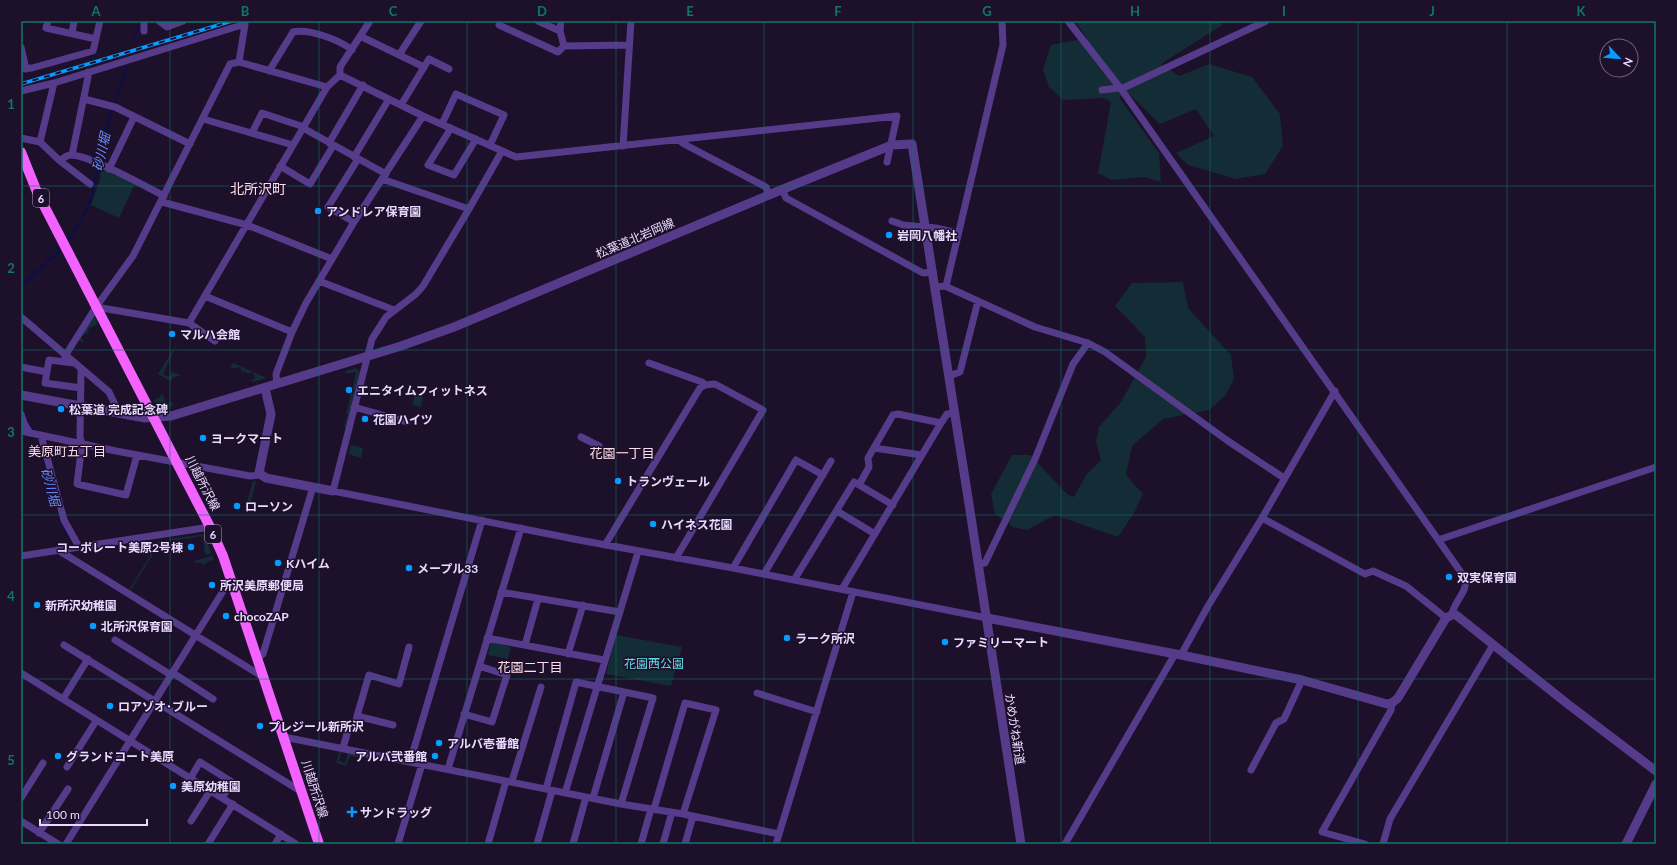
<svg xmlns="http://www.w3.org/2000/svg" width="1677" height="865" font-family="Lato,'Noto Sans JP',sans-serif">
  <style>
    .green { fill: #132c35; fill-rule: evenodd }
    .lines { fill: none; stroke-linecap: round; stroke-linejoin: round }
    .stream { stroke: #0a0e4a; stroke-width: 2 }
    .minor { stroke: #553b8a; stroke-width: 7 }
    .tertiary { stroke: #553b8a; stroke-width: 9 }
    .primary { stroke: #f361ff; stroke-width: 10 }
    .rail-casing { stroke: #069cff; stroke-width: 3.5 }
    .rail { stroke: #1d102b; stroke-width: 2; stroke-dasharray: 6; stroke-linecap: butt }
    .grid { fill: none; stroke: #0f766e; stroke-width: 1; stroke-opacity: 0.55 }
    .poi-dot { fill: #069cff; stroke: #1d102b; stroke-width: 1.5 }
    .labels { text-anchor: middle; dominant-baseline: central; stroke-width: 3; stroke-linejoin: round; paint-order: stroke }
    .shield { fill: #1d102b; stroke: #ac9dbf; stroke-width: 1 }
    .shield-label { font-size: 11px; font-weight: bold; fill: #e9daff }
    .poi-label { font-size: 12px; font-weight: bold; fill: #e9daff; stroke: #1d102b; text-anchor: start }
    .street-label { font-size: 12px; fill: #e9daff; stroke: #1d102b }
    .park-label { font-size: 12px; fill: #62dce3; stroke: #1d102b }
    .water-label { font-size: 13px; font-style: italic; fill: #688cff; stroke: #1d102b }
    .neighbourhood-label { font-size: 13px; fill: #ffdce8; stroke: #1d102b }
    .quarter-label { font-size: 14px; fill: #ffdce8; stroke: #1d102b }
    .neatline { fill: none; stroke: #0f766e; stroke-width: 1.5 }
    .grid-label { font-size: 13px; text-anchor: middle; font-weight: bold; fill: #0f766e }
  </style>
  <rect width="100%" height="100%" fill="#1d102b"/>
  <!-- green -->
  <path class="green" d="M1075 21H1219L1222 25 1161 64 1179 76 1209 64 1252 77 1280 114 1283 146 1265 174 1236 179 1188 165 1176 153 1214 136 1196 109 1160 124 1128 93 1119 97 1159 153 1161 182 1144 177 1112 180 1098 173 1111 102 1104 98 1063 100 1049 87 1043 69 1051 45 1087 38Z
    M101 168 135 184 119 218 91 205 100 179Z
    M1183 282 1188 308 1231 355 1234 379 1225 396 1209 410 1163 419 1132 446 1126 475 1143 494 1134 513 1118 537 1055 515 1027 530 1013 527 995 514 991 494 1012 455H1030L1067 494 1074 497 1086 475 1101 460 1096 442 1099 427 1121 402 1146 357 1145 337 1115 306 1132 283Z
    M95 312 99 320 96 322 98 324 88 329 89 332 81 337 84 343 79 340Z
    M179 340 163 374 169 377 171 372 181 375 172 378V380L170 381 158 374Z
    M233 363 267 378 252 382 251 380 255 379 253 372 248 374 244 371 242 372 240 367 230 369Z
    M356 368 360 372 346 427H344L348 414H346L356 373 351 372 350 374 345 373V371Z
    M162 393 166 403 172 402 173 406 166 408 155 403 154 400 159 398Z
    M415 395 423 397 421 407 412 405Z
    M351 445 363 448 361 458 348 454Z
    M253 481 256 482 249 507 248 506 249 502H247Z
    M205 534 211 554H205L203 536 177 540 180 559 176 540H171L169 542 170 539Z
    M159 541H161L130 591 129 590Z
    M212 556 214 560 208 561 205 565 198 562 195 563 194 561Z
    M616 635 682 647 671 686 606 674Z
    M491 642 511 647 508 659 488 655Z
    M340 750 369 757 370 759 350 756 346 766 336 763ZM344 751 348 752 345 763 339 761 341 753Z
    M312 782 319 784 316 796 312 794 310 791 313 785 311 784 313 783Z"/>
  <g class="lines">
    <!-- stream -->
    <path class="stream" d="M134 38 139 21
      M114 105 129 62
      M98 160 112 109
      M69 240 83 216 91 200 98 165
      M21 287C33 274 47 263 60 250
      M27 421 35 432
      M38 437 61 521 69 537"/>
    <!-- minor -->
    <path class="minor" d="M48 21 46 28 96 39
      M159 21 167 27 183 21
      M538 21 560 31 564 46 629 45
      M1068 21 1121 89 1465 578C1469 591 1453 602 1452 615
      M499 25 558 52 564 46
      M144 31V21
      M560 31 561 21
      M72 33 74 21
      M360 36 424 67
      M21 47 26 69
      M399 55 421 21
      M21 69 32 68 93 51 100 21
      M269 71 293 32C308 28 340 40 352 50
      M340 75V67L370 21
      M54 83 40 142 60 161 90 184
      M1121 89 1266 21
      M1102 90 1119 88
      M21 91 54 83 245 24 239 62 327 87
      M84 99 115 107 190 144
      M401 105 429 59 449 69
      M203 119 293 145
      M442 124 456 94 504 115 490 145
      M303 128 386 174
      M451 128 428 165 454 175 476 139
      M252 133 262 113 304 127
      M21 138 40 142
      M679 140 684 144 766 187 769 194
      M329 143 363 85
      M623 146 631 21
      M72 155 88 77V72
      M354 157 389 99
      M60 161C63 158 66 155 71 155 89 155 145 186 164 196
      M280 166 310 184 333 146
      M109 169 134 117
      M382 179 469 209 502 151
      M782 189 786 198 923 273 933 272
      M162 202 247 225 332 259
      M469 209 423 286 416 294 386 317 372 339 333 491 579 540 733 568 987 618
      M892 221 903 225 936 228 957 233
      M354 222 328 207 358 159
      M319 281 394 310
      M946 286 1003 45 1002 21
      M935 287 945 286 1035 327 1088 343 1105 352 1228 441 1284 478
      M205 296 292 332
      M96 307 189 323 327 87 340 75 423 116 516 157 897 116 887 162
      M21 317 109 392 119 413
      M189 323 215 341
      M65 356 96 307 133 256 230 64 239 62
      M74 363 49 360 45 383 81 388
      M649 363 702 382 705 385 715 384 763 410 676 558
      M21 367 47 372
      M81 369 80 437 82 444 77 484 126 495 137 455
      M949 376 960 372 978 301
      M277 384 276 374 292 332 306 303 354 222 423 116
      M354 407 407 422
      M21 414 24 423 30 433
      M21 431 116 451 250 476 260 475
      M40 435 42 439 64 520 79 547
      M581 437 599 446
      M874 448 922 455
      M859 485 869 467 868 458 893 415 898 414 941 423
      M837 511 875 534
      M1262 518 1365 574 1373 571 1406 586 1446 618
      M1438 540 1656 467
      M605 545 700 388 705 385
      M58 550 263 677
      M21 556 210 527
      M978 564 985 563 1035 459 1073 364 1088 343
      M733 568 796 460 823 475
      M764 574 831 461
      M794 580 854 482 893 505
      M842 589 941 423 947 414 955 413
      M501 592 620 612
      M487 638 604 660
      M115 640 171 675
      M64 645 302 792
      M525 645 538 599
      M568 654 583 605
      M1181 655 1208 606 1262 518 1335 391
      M257 657 263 654 313 487
      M21 673 296 844
      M173 673 213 699
      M757 693 817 712
      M63 699 88 659
      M464 714 492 722 507 675 479 666
      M393 725 357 716 369 675 399 684 409 647
      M284 737 621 804 683 814 779 834
      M343 748 349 727 356 721 357 716
      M410 762 482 520
      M67 767 96 721
      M448 769 521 528
      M1251 770 1276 723 1284 719 1302 680
      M190 779 200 762 232 782 222 798
      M512 781 541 687
      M546 789 576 682 653 698 621 804
      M565 793 638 552
      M21 798 43 763
      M593 798 624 692
      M654 809 685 703 716 710 683 814
      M21 821 58 844
      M191 821 210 791
      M39 833 68 789
      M66 844 230 580
      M208 844 233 804
      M275 844 281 834
      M398 844 422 764
      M488 844 506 781
      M537 844 552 791
      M573 844 586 797
      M641 844 651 809
      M663 844 672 812
      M685 844 693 816
      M776 844 853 592
      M1065 844 1175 654
      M1365 844 1322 832 1391 710 1392 703
      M1383 844 1390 819 1493 645"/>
    <!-- tertiary -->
    <path class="tertiary" d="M265 388 271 414 259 473 266 478 333 491
      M21 395 145 418 171 416 401 346 454 327 776 192 892 145 912 144 969 504 1021 844
      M987 618 1181 655 1302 680 1387 704 1392 703 1398 698 1446 618 1452 615H1456L1569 705 1656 771
      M1626 844 1656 784"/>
    <!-- primary -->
    <path class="primary" d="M21 152 37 192 210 527 223 556 319 844"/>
    <!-- rail casing -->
    <g class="rail-casing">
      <path id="rail" d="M21 84 232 21"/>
    </g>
    <!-- rail -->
    <use href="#rail" class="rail"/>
  </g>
  <!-- grid -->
  <path class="grid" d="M170 21V844M319 21V844M467 21V844M616 21V844M764 21V844M913 21V844M1061 21V844M1210 21V844M1358 21V844M1507 21V844M21 186H1656M21 350H1656M21 515H1656M21 679H1656"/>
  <!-- markers -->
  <g class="poi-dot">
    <circle cx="318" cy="211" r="4"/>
    <circle cx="889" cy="235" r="4"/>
    <circle cx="172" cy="334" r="4"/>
    <circle cx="349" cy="390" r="4"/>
    <circle cx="61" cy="409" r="4"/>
    <circle cx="365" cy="419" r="4"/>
    <circle cx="203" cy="438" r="4"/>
    <circle cx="618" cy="481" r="4"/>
    <circle cx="237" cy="506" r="4"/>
    <circle cx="653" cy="524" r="4"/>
    <circle cx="191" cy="547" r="4"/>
    <circle cx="278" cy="563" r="4"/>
    <circle cx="409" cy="568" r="4"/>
    <circle cx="1449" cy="577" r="4"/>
    <circle cx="212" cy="585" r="4"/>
    <circle cx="37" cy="605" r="4"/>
    <circle cx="226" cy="616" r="4"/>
    <circle cx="93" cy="626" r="4"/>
    <circle cx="787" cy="638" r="4"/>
    <circle cx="945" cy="642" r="4"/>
    <circle cx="110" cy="706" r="4"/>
    <circle cx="260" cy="726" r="4"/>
    <circle cx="439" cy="743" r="4"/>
    <circle cx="58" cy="756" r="4"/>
    <circle cx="435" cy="756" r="4"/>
    <circle cx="173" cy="786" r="4"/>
    <path d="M350 806h4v4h4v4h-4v4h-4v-4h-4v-4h4z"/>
  </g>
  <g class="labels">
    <!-- shield labels -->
    <g class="shield">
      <rect x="33" y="189" width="16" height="18" rx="3"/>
      <rect x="205" y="525" width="16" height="18" rx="3"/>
    </g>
    <g class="shield-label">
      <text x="41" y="198">6</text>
      <text x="213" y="534">6</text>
    </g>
    <!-- poi labels -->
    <g class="poi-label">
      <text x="326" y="211">アンドレア保育園</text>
      <text x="897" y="235">岩岡八幡社</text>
      <text x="180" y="334">マルハ会館</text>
      <text x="357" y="390">エニタイムフィットネス</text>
      <text x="69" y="409">松葉道 完成記念碑</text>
      <text x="373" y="419">花園ハイツ</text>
      <text x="211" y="438">ヨークマート</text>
      <text x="626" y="481">トランヴェール</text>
      <text x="245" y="506">ローソン</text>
      <text x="661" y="524">ハイネス花園</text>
      <text x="183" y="547" text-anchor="end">コーポレート美原2号棟</text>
      <text x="286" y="563">Kハイム</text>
      <text x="417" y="568">メープル33</text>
      <text x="1457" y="577">双実保育園</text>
      <text x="220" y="585">所沢美原郵便局</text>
      <text x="45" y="605">新所沢幼稚園</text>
      <text x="234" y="616">chocoZAP</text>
      <text x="101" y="626">北所沢保育園</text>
      <text x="795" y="638">ラーク所沢</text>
      <text x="953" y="642">ファミリーマート</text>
      <text x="118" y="706">ロアゾオ･ブルー</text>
      <text x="268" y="726">プレジール新所沢</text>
      <text x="447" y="743">アルバ壱番館</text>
      <text x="66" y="756">グランドコート美原</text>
      <text x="427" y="756" text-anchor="end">アルバ弐番館</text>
      <text x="181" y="786">美原幼稚園</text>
      <text x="360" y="812">サンドラッグ</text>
    </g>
    <!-- street labels -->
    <g class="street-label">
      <text transform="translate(635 238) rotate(-23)">松葉道北岩岡線</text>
      <text transform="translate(203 483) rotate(63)">川越所沢線</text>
      <text transform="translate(1015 729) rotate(81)">かめがね新道</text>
      <text transform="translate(315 789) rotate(72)">川越所沢線</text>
    </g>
    <!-- park labels -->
    <g class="park-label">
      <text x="654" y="663">花園西公園</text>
    </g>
    <!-- water labels -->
    <g class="water-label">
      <text transform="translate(101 152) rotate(-77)">砂川堀</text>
      <text transform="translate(51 487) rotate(75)">砂川堀</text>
    </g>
    <!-- neighbourhood labels -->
    <g class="neighbourhood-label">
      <text x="67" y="451">美原町五丁目</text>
      <text x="622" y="453">花園一丁目</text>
      <text x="530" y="667">花園二丁目</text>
    </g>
    <!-- quarter labels -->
    <g class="quarter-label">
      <text x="258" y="188">北所沢町</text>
    </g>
  </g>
  <!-- border -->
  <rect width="1677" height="865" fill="none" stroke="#1d102b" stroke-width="44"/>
  <!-- north arrow -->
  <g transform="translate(1619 58) rotate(116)"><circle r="19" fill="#1d102b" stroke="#6f6180"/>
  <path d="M0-3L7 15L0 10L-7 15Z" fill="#069cff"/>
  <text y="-6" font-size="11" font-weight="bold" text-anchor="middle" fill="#e9daff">N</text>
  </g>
  <!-- scale -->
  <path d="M40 819v6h107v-6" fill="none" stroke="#e9daff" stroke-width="2"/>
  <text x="46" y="819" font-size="12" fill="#e9daff" stroke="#1d102b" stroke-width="3" paint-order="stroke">100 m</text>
  <rect x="22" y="22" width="1633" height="821" class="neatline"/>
  <g class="grid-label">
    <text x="96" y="16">A</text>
    <text x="245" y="16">B</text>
    <text x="393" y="16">C</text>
    <text x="542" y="16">D</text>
    <text x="690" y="16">E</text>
    <text x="838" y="16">F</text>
    <text x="987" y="16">G</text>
    <text x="1135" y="16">H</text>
    <text x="1284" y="16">I</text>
    <text x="1432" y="16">J</text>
    <text x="1581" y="16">K</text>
    <text x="11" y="109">1</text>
    <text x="11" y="273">2</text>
    <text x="11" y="437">3</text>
    <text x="11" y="601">4</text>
    <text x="11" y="765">5</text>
  </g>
</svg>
